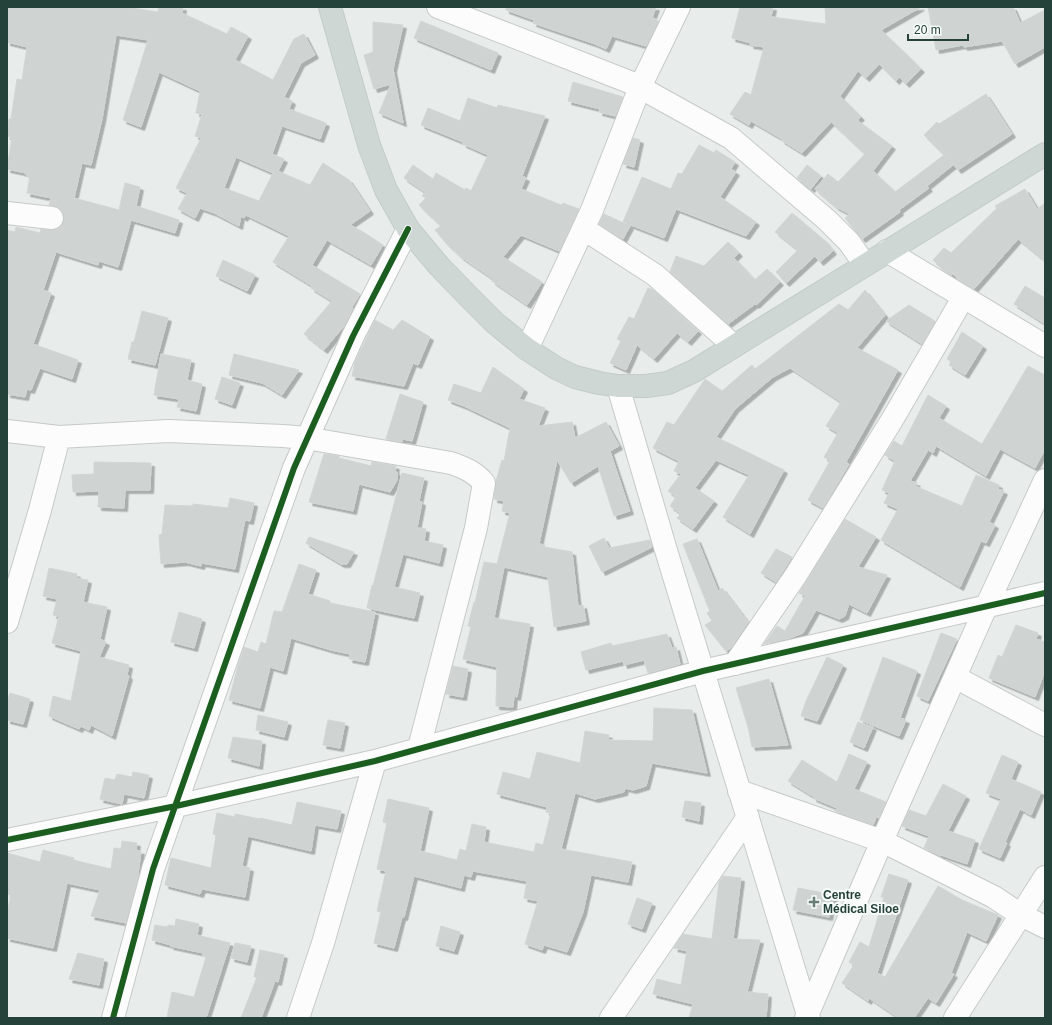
<svg xmlns="http://www.w3.org/2000/svg" width="1052" height="1025" font-family="Helvetica,sans-serif">
  <style>
    .building { fill: #cfd4d2; stroke: #d1d6d4; fill-rule: evenodd; filter: url(#shadow) }
    .lines { fill: none; stroke-linecap: round; stroke-linejoin: round }
    .minor-casing { stroke: #c5cac8; stroke-width: 24 }
    .major-casing { stroke: #c3ccc9; stroke-width: 24 }
    .minor { stroke: #fcfcfc; stroke-width: 22 }
    .major { stroke: #cfd7d5; stroke-width: 22 }
    .cycleway-casing { stroke: #f7fbf9; stroke-width: 8 }
    .cycleway { stroke: #1b5e20; stroke-width: 6 }
    .poi-dot { fill: #697e78; stroke: #f7fbf9; stroke-width: 1.5 }
    .labels { text-anchor: middle; dominant-baseline: central; stroke-width: 4; stroke-linejoin: round; paint-order: stroke }
    .poi-label { font-size: 12px; font-weight: bold; fill: #24423a; stroke: #f7fbf9; text-anchor: start }
  </style>
  <defs>
    <filter id="shadow"><feDropShadow dx="3.5" dy="3.5" stdDeviation="0" flood-color="#0004"/></filter>
  </defs>
  <rect width="100%" height="100%" fill="#e8edeb"/>
  <!-- building -->
  <path class="building" d="M7 7H126L158 12 159 7H183L182 13 227 34 231 27 248 36 235 60 273 80 294 39 304 34 315 55 301 63 284 97 292 101 289 109 326 123 320 139 282 126 272 154 284 159 278 171 310 185 323 163 349 180 370 211 350 225 363 232 383 245 371 265 327 240 312 265 360 294 352 307 353 308 344 326 324 350 304 334 332 301 311 288 312 286 273 262 289 236 246 215 244 218 241 216 239 226 214 213 200 208 195 218 178 209 187 193 176 188 201 138 195 136 202 114 196 113 200 91 159 72 141 127 123 120 148 40 116 35 102 119 91 165 82 163 74 198 119 210 125 183 140 187 136 206 179 220 175 233 131 220 118 267 99 261 98 265 56 252 43 290 51 293 33 344 78 360 72 379 40 368 31 390 27 389 25 397 7 394V230L15 232 16 227 40 233 41 229 51 230 57 229 62 225 64 219 63 213 60 208 49 205 51 198 27 193 30 176 26 175V173L7 169 12 137 7 136 9 119H11L17 79 22 80 27 47 7 42ZM236 157 273 173 259 201 224 188Z
    M506 7H656L652 18 657 19V24L646 46 612 36 606 49 595 44 533 23 534 20 506 10Z
    M740 7H773L771 17 826 24 825 7H921L881 30 921 69 906 84 899 77 896 81 879 64 866 78 858 71 840 96 861 117 857 120 892 146 873 171 895 192 944 155 924 135 937 122 939 124 986 94 1012 134 958 170 947 157 953 165 927 186 929 188 899 210 900 212 862 239 845 218 850 214 836 207 815 189 828 174 838 182 865 154 831 122 802 153 781 140 782 139 751 121 749 125 730 114 745 92 751 95 764 47 750 45 751 43 732 38Z
    M928 7H1013L1020 23 1045 10V47L1015 64 1002 41 964 47 963 45 936 50Z
    M421 21 498 53 491 70 414 38Z
    M373 22 403 25 393 69 403 123 379 113 391 84 374 89 364 55 373 52Z
    M573 82 623 97 615 116 599 112 600 109 568 101Z
    M468 98 497 108 498 105 545 116 522 176 526 178 521 189 561 205 563 203 579 209 559 251 521 235 503 257 542 282 527 305 492 281 493 279 461 257 446 243 435 230 441 226 419 205 426 198 422 196 425 192 404 178 413 165 433 179 436 173 465 190 466 188 471 191 488 155 463 144V142L421 125 428 108 460 121Z
    M633 138 640 140 634 167 623 164Z
    M699 145 714 153 716 150 735 162 731 169 736 172 720 197 756 222 746 236 676 209 664 238 623 222 642 177 671 189 678 173 682 174Z
    M807 165 821 176 811 189 797 178Z
    M1025 189 1037 209 1045 203V261L1018 239 974 289 960 280 953 274 952 275 949 274 933 260 944 248 951 253 997 208 995 206Z
    M792 213 824 240 833 251 820 262 815 256 786 283 776 272 798 250 775 232Z
    M604 214 630 226 623 239 599 224Z
    M728 242 739 253 734 258 755 280 767 269 780 282 756 305 755 304 728 324 670 272 676 256 704 266Z
    M223 260 255 275 247 291 216 276Z
    M1025 286 1045 298V324L1014 304Z
    M648 288 653 290 698 331 688 342 677 333 654 359 637 345 626 370 610 363 621 341 617 339 629 317 634 319Z
    M865 290 885 315 857 348 898 370 846 462 849 464 823 508 808 500 830 461 824 457 838 433 826 426 841 402 790 368 773 377 735 409 716 437 784 470 750 534 723 517 749 475 716 460 695 488 714 501 693 529 677 518 681 514 670 506 676 497 668 491 681 474 674 471 679 461 653 448 667 422 674 425 705 379 722 391 752 365 755 369 839 304 848 310Z
    M909 305 935 321 922 344 886 321Z
    M142 311 168 318 155 365 128 359 132 342H134Z
    M375 320 393 330 402 320 430 337 418 365 413 363 404 386 352 376 355 362Z
    M962 332 983 346 965 375 949 365 952 362 947 359Z
    M161 354 191 360 187 380 202 384 196 411 177 407 179 399 154 395Z
    M234 354 299 370 282 395 262 383 229 375Z
    M1028 366 1045 375V449L1035 468 1000 449 986 476 936 446 933 453 928 450 910 481 917 483 915 486 962 506 976 475 999 485 998 489 1004 491 989 522 995 525 986 543 981 541 960 587 881 540 898 509 884 503 889 493 882 490 895 461 885 455 894 441 902 446 928 395 946 406 939 418 982 444Z
    M493 367 524 389 519 399 545 408 538 426 572 422 575 438 606 422 619 446 610 451 630 511 614 516 598 466 571 483 557 460 539 544 545 545 544 547 572 552 578 606 583 605 586 621 554 627 548 577 504 567 494 618 530 624 517 697 514 696 513 707 496 706 497 667 463 659 471 627 468 626 474 602 475 603 484 562 497 564 510 513 502 511 504 501 494 499 496 481 502 460 504 461 510 428 464 406 448 400 454 384 481 393Z
    M222 377 240 383 232 405 215 399Z
    M400 394 423 402 412 441 403 439 402 442 386 439Z
    M324 454 339 456V458L371 466 372 462 396 466 395 472H397V480L390 492 359 484 353 511 309 502Z
    M94 462 151 463 150 490H125L124 508 98 507 99 491 73 492 72 475 94 474Z
    M402 473 424 478 419 501 422 502 417 528 426 529 424 541 443 545 439 563 403 554 394 587 420 593 414 618 367 608 372 585 373 586Z
    M230 498 254 503 250 521 245 520 235 569 202 563 201 566 185 562 161 564 159 535 162 534 165 505 193 506V504L228 508Z
    M845 519 876 537 858 567 887 575 867 613 849 604 845 616 839 619 816 610 803 633 790 638 764 644 777 626 785 631 805 596 799 593Z
    M309 537 354 552 347 564H341L306 543Z
    M604 538 609 548 650 540 652 547 602 572 589 546Z
    M697 539 718 591 722 588 748 622 731 648 726 651 705 625 712 621 707 613 710 611 705 600 708 598 705 599 683 544Z
    M776 549 792 557 776 582 761 573Z
    M299 564 316 570 308 594 330 601V603L375 612 365 662 349 659 350 654 331 650 291 638 283 671 270 667 260 708 229 700 238 666 244 647 258 652 261 642 266 644 274 611 282 612Z
    M49 568 77 574 76 578 88 580 83 602 107 607 100 639 106 642 99 657 129 665 127 675 129 676 112 736 91 725 89 730 81 726 79 729 49 716 53 696 71 701 81 651 52 643 59 616 53 615 57 599 43 596Z
    M179 612 202 619 194 648 171 642Z
    M1016 625 1038 633 1036 639 1045 642V671L1035 697 989 678 998 655 1002 657Z
    M941 633 957 639 928 701 917 696Z
    M667 634 672 648 676 647 680 664 648 673 644 660 624 665 623 661 586 670 581 652 611 643 612 646Z
    M827 657 843 665 817 721 801 716 806 701Z
    M883 657 917 671 900 718 906 720 899 736 860 720Z
    M453 666 468 669 463 697 446 694Z
    M769 679 788 745 752 747 748 727 736 688Z
    M10 693 30 699 23 724 7 720V704Z
    M654 708 692 710 707 773 652 763 646 786 633 790 625 788 624 792 595 799 575 793 561 849 632 862 628 882 591 875 583 912 567 952 544 945 542 950 525 944 538 901 524 898 527 881 473 871 471 877 464 875 461 888 414 876 404 917H402L394 948 374 943 381 912 377 911 386 871 377 869 387 823 383 822 388 799 429 808 420 851 457 860 460 849 466 851 472 824 486 827 484 842 534 852 536 843 543 845 551 813 546 812 547 807 497 794 503 772 530 779 537 752 580 763 585 731 609 735 608 740 653 741Z
    M258 715 288 722 284 737 256 730Z
    M328 720 345 723 340 748 323 745Z
    M858 722 873 727 864 748 850 742Z
    M233 737 262 741 259 766 228 758Z
    M849 754 867 762 854 789 886 802 879 818 876 817 873 825 835 811 837 808 813 798 814 797 788 781 802 760 837 782Z
    M1002 755 1018 762 1011 779 1041 792 1031 815 1020 809 1005 842 1007 843 1000 858 979 849 1001 799 986 793Z
    M133 772 149 775 144 798 124 794 122 804 100 799 105 778 115 780 117 774 132 777Z
    M943 784 966 796 948 831 975 840 967 864 941 855V856L924 848 929 836 902 826 909 810 926 816Z
    M685 801 701 803 699 821 682 817Z
    M297 802 341 811 337 829 315 825 311 851 248 836 242 866 250 868 245 897 202 889 200 894 165 885 171 858 211 868 216 835 213 834 217 813 235 817V814L260 819V818L292 825Z
    M122 841 137 843 136 850 141 851 137 882 126 923 91 916 100 890 67 883 53 948 7 938V913L11 895 7 894V853L40 862 43 850 74 858 73 860 111 869 114 848 121 849Z
    M889 874 908 880 877 973 885 977 938 886 962 900 998 915 986 941 967 932 951 973 954 974 936 1003 928 998 914 1018H899L869 998 868 1001 842 983 854 965 849 962 860 942 869 947 884 897H881Z
    M723 876 741 878 733 939 760 940 747 992 768 994 766 1018H689L693 1004 653 994 657 979 681 985 687 951 674 948 683 934 712 939 719 882Z
    M798 888 834 895 829 917 793 910Z
    M637 898 652 903 642 929 628 924Z
    M176 919 199 924 197 935 230 943 206 1018H167L172 992 194 997 206 957 203 956V953L170 946 171 945 152 940 155 925 167 927 168 925 175 926Z
    M441 926 460 932 454 951 436 946Z
    M235 943 251 946 247 962 231 958Z
    M260 950 284 955 278 982 275 981 261 1018H241L257 977H254Z
    M78 953 104 959 99 985 69 979Z"/>
  <g class="lines">
    <!-- minor casing -->
    <g class="minor-casing">
      <path id="minor" d="M438 7 632 83 731 138 827 220 849 242 865 265
        M7 213 52 218
        M584 229 655 275 734 346
        M887 251 1045 346
        M527 349 592 210 640 87 679 7
        M618 386 665 547 809 1018
        M7 431 59 437 168 431 283 436 306 438 451 463C465 468 475 472 484 483L476 528 419 748
        M7 622 40 510 59 437
        M735 664 796 575 892 420 963 298
        M955 677 1045 725
        M739 791 882 841 994 897 1021 915 1045 927
        M7 840 176 806 375 761 703 671 1045 593
        M113 1018 153 869 294 468 353 336 408 229
        M298 1018 323 943 375 761
        M611 1018 748 817
        M806 1018 882 841 986 607 1045 480
        M955 1018 1045 877"/>
    </g>
    <!-- major casing -->
    <g class="major-casing">
      <path id="major" d="M330 7 369 145 386 190 408 229 439 266 468 296 495 323 527 349 556 368 575 377 599 383 618 386H646L668 383 694 371 1045 154"/>
    </g>
    <!-- minor -->
    <use href="#minor" class="minor"/>
    <!-- major -->
    <use href="#major" class="major"/>
    <!-- cycleway casing -->
    <g class="cycleway-casing">
      <path id="cycleway" d="M7 840 176 806 375 761 703 671 1045 593
        M113 1018 153 869 294 468 353 336 408 229"/>
    </g>
    <!-- cycleway -->
    <use href="#cycleway" class="cycleway"/>
  </g>
  <!-- markers -->
  <path class="poi-dot" d="M812 896h4v4h4v4h-4v4h-4v-4h-4v-4h4z"/>
  <g class="labels">
    <!-- poi labels -->
    <g class="poi-label">
      <text x="823" y="895">Centre<tspan x="823" dy="14">Médical Siloe</tspan></text>
    </g>
  </g>
  <!-- border -->
  <rect width="1052" height="1025" fill="none" stroke="#24423a" stroke-width="16"/>
  <!-- scale -->
  <path d="M908 34v6h60v-6" fill="none" stroke="#24423a" stroke-width="2"/>
  <text x="914" y="34" font-size="12" fill="#24423a" stroke="#f7fbf9" stroke-width="3" paint-order="stroke">20 m</text>
</svg>
